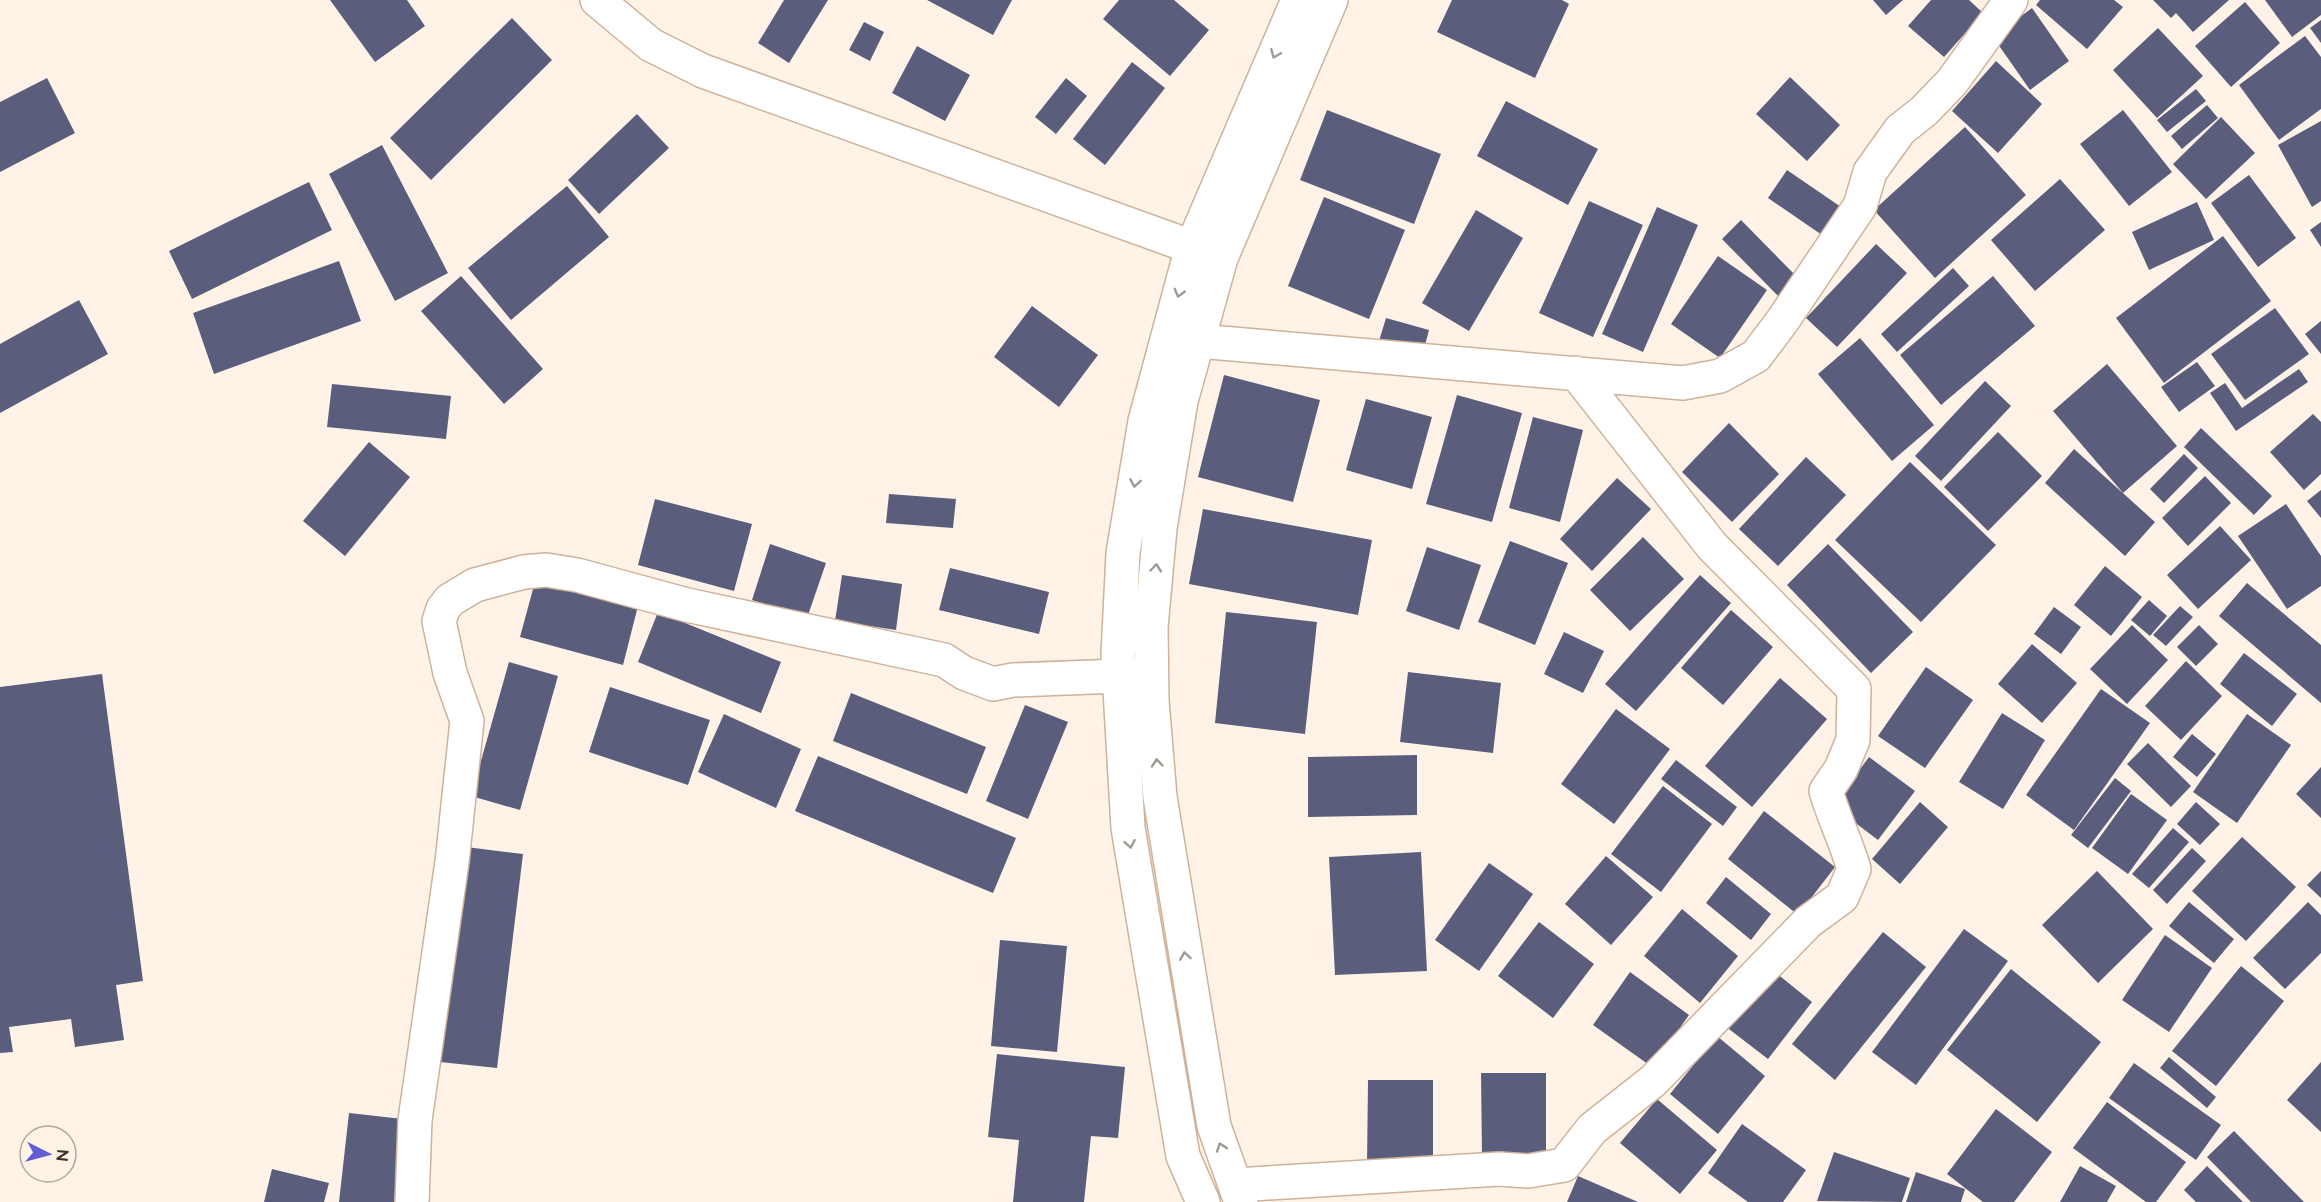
<svg xmlns="http://www.w3.org/2000/svg" width="2321" height="1202" font-family="Raleway,sans-serif">
  <style>
    .building { fill: #5b5d7c }
    .lines { fill: none; stroke-linecap: round; stroke-linejoin: round }
    .street-casing { stroke: #cfb299; stroke-width: 36 }
    .secondary-casing { stroke: #cfb299; stroke-width: 36 }
    .street { stroke: #fff; stroke-width: 33 }
    .secondary { stroke: #fff; stroke-width: 33 }
    .oneway { stroke: #a09a95 }
  </style>
  <rect width="100%" height="100%" fill="#fff3e8"/>
  <!-- building -->
  <path class="building" d="M330 0H407L425 26 375 62Z
    M784 0H828L789 63 758 43Z
    M927 0H1012L993 35Z
    M1119 0H1174L1209 30 1170 76 1103 19Z
    M1452 0H1562L1569 4 1535 78 1437 32Z
    M1873 0H1903L1886 15Z
    M1931 0H1969L1983 13 1944 57 1908 26Z
    M2040 0H2114L2123 7 2087 49 2036 5Z
    M2153 0H2229L2193 32 2176 13 2171 18Z
    M2265 0H2321V15L2292 37Z
    M2245 2 2280 43 2231 87 2195 46Z
    M2032 8 2069 61 2030 90 1993 37Z
    M512 18 552 60 431 180 390 138Z
    M2321 20V43L2310 28Z
    M864 22 884 32 870 61 849 50Z
    M2158 28 2203 76 2157 118 2113 70Z
    M2305 36 2321 57V109L2279 140 2239 85Z
    M917 46 970 75 945 121 892 93Z
    M1996 61 2042 104 1998 153 1952 111Z
    M1132 62 1165 88 1105 165 1073 139Z
    M1790 77 1840 125 1807 161 1756 114Z
    M47 78 75 133 0 172V102Z
    M1066 78 1087 96 1056 134 1035 117Z
    M2196 89 2206 101 2167 132 2157 120Z
    M1506 101 1598 149 1568 205 1477 156Z
    M2207 105 2218 118 2182 149 2171 136Z
    M1327 110 1441 154 1414 224 1300 180Z
    M2123 110 2172 172 2129 206 2080 144Z
    M637 114 669 148 599 214 568 180Z
    M2221 117 2255 153 2206 199 2173 164Z
    M2321 121V201L2312 207 2278 145Z
    M1965 127 2026 195 1935 278 1874 210Z
    M382 145 448 273 395 301 329 174Z
    M1787 170 1841 207 1822 235 1768 198Z
    M2249 175 2296 238 2258 267 2211 203Z
    M2060 179 2105 230 2035 291 1991 240Z
    M309 182 332 230 192 299 169 251Z
    M567 186 609 237 511 320 468 268Z
    M1324 197 1405 230 1369 319 1288 286Z
    M1589 201 1643 225 1593 337 1539 313Z
    M2197 202 2214 240 2149 270 2132 232Z
    M1657 207 1698 225 1643 352 1602 334Z
    M1476 210 1523 238 1469 331 1422 303Z
    M1741 220 1800 280 1781 299 1722 239Z
    M2321 222V247L2310 230Z
    M2223 236 2271 301 2164 383 2116 318Z
    M1876 244 1907 273 1837 347 1806 318Z
    M1718 256 1767 290 1720 358 1671 324Z
    M339 261 361 321 214 374 193 313Z
    M1953 268 1969 286 1897 352 1881 334Z
    M461 276 543 369 504 404 421 311Z
    M1993 276 2035 326 1941 405 1900 355Z
    M79 300 108 354 0 413V344Z
    M1032 306 1098 355 1059 407 994 357Z
    M2275 308 2309 354 2245 400 2211 354Z
    M1386 318 1429 330 1423 353 1379 341Z
    M2321 321V354L2305 334Z
    M1860 338 1934 425 1892 461 1818 374Z
    M2197 362 2215 386 2179 412 2161 387Z
    M2107 364 2177 446 2123 493 2053 411Z
    M2299 369 2308 382 2236 431 2210 393 2225 383 2242 408Z
    M1224 375 1320 400 1293 502 1198 477Z
    M1985 381 2011 406 1941 481 1915 456Z
    M332 384 451 396 446 439 327 427Z
    M1457 395 1522 413 1492 522 1426 504Z
    M1366 399 1432 417 1412 489 1346 470Z
    M2313 414 2321 422V474L2304 490 2270 452Z
    M1533 417 1583 430 1560 522 1509 508Z
    M1729 423 1779 474 1732 522 1682 472Z
    M2201 428 2272 496 2254 515 2184 447Z
    M1998 432 2042 476 1988 531 1944 487Z
    M369 442 410 477 345 556 303 521Z
    M2074 449 2155 522 2125 556 2045 483Z
    M2184 454 2198 468 2164 503 2150 489Z
    M1806 457 1846 495 1778 566 1739 529Z
    M1910 462 1996 545 1921 622 1835 540Z
    M2205 476 2231 503 2188 546 2162 518Z
    M1617 478 1651 509 1592 571 1560 539Z
    M2321 490V518L2307 501Z
    M889 494 956 499 953 528 886 523Z
    M655 499 752 524 734 591 638 565Z
    M2286 504 2321 556V586L2287 609 2238 536Z
    M1203 509 1372 540 1358 615 1189 584Z
    M2220 526 2251 560 2198 609 2167 575Z
    M1643 537 1684 579 1630 631 1590 590Z
    M1510 541 1568 563 1535 645 1478 622Z
    M770 544 826 563 807 618 752 600Z
    M1828 544 1913 632 1871 673 1787 585Z
    M1427 547 1481 565 1459 630 1406 611Z
    M2105 566 2142 597 2111 636 2074 605Z
    M950 568 1049 592 1039 634 939 610Z
    M842 575 902 584 896 630 835 621Z
    M1700 575 1731 603 1636 711 1605 684Z
    M536 578 638 606 623 665 520 637Z
    M2247 583 2321 645V703L2219 616Z
    M2149 600 2167 616 2150 636 2131 620Z
    M2180 606 2193 617 2166 646 2153 635Z
    M2054 607 2081 627 2061 654 2034 634Z
    M1731 610 1773 647 1723 705 1681 668Z
    M658 612 781 662 761 713 638 662Z
    M1226 612 1317 622 1305 734 1215 723Z
    M2132 625 2168 660 2127 704 2090 669Z
    M2199 625 2218 644 2196 666 2177 647Z
    M1564 632 1604 651 1583 693 1544 674Z
    M2032 644 2077 683 2042 723 1998 684Z
    M2244 653 2297 694 2272 726 2220 684Z
    M2186 661 2222 696 2181 740 2145 706Z
    M509 662 558 676 520 810 471 796Z
    M1926 667 1973 700 1925 768 1878 736Z
    M1408 672 1501 683 1493 753 1400 742Z
    M102 674 143 981 116 985 124 1040 75 1047 71 1019 9 1027 13 1052 0 1053V687Z
    M1780 678 1827 719 1752 807 1705 766Z
    M610 687 710 720 688 785 589 752Z
    M2101 689 2150 723 2074 830 2026 795Z
    M851 693 986 747 967 794 833 741Z
    M1025 705 1068 722 1028 819 986 801Z
    M1616 709 1670 749 1614 824 1561 784Z
    M2002 713 2045 740 2003 809 1959 782Z
    M724 714 801 749 776 808 698 772Z
    M2247 714 2291 745 2237 823 2193 792Z
    M2192 734 2216 754 2197 777 2173 757Z
    M2148 743 2191 786 2171 807 2127 764Z
    M1417 755V815L1308 817V757Z
    M818 756 1016 838 993 893 795 811Z
    M1869 757 1915 791 1878 840 1833 806Z
    M1676 760 1737 807 1723 826 1661 779Z
    M2321 767V818L2296 794Z
    M2115 778 2131 791 2088 848 2071 835Z
    M1663 786 1712 824 1661 892 1611 854Z
    M2131 794 2167 820 2128 874 2092 848Z
    M1920 802 1948 827 1900 884 1872 859Z
    M2196 802 2220 824 2200 845 2177 824Z
    M1764 811 1835 867 1798 915 1728 859Z
    M2173 828 2189 842 2149 888 2132 874Z
    M2242 837 2296 887 2246 941 2192 891Z
    M466 847 523 854 497 1068 440 1062Z
    M2192 848 2206 861 2167 904 2153 890Z
    M1421 852 1427 971 1335 975 1329 857Z
    M1606 856 1653 897 1611 945 1565 904Z
    M1489 863 1533 894 1479 971 1435 940Z
    M2097 871 2153 929 2098 983 2042 925Z
    M2321 871V898L2307 885Z
    M1726 877 1771 914 1751 940 1706 903Z
    M2189 902 2234 939 2214 963 2169 926Z
    M2308 902 2321 915V953L2285 989 2253 958Z
    M1682 909 1738 956 1700 1003 1644 956Z
    M1539 922 1594 964 1553 1018 1498 976Z
    M1964 929 2008 961 1916 1085 1872 1052Z
    M1883 932 1926 967 1835 1080 1792 1044Z
    M2165 935 2212 968 2169 1032 2122 1000Z
    M1000 940 1067 946 1057 1052 991 1046Z
    M2241 966 2284 1001 2216 1086 2172 1051Z
    M1770 968 1812 1002 1768 1059 1725 1026Z
    M2011 969 2101 1042 2037 1122 1947 1050Z
    M1630 972 1689 1015 1652 1067 1593 1025Z
    M1717 1036 1765 1076 1718 1134 1670 1094Z
    M997 1054 1125 1067 1118 1138 1091 1136 1084 1202H1013L1019 1140 988 1137Z
    M2169 1057 2216 1097 2207 1108 2160 1068Z
    M2321 1062V1132L2287 1100Z
    M2134 1063 2221 1125 2196 1160 2109 1098Z
    M1481 1073H1546V1157H1482Z
    M1368 1080H1433V1164H1367Z
    M1657 1099 1717 1150 1680 1194 1620 1143Z
    M2107 1102 2186 1162 2156 1202H2146L2073 1148Z
    M1996 1109 2052 1152 2014 1202H1983L1947 1174Z
    M349 1113 403 1119 394 1202H339Z
    M1742 1124 1806 1170 1783 1202H1748L1708 1173Z
    M2234 1131 2304 1202H2251L2207 1157Z
    M1834 1152 1910 1178 1902 1202 1817 1201Z
    M2080 1166 2116 1186 2107 1202H2060Z
    M2207 1166 2243 1202H2196L2184 1190Z
    M272 1169 329 1183 324 1202H264Z
    M1916 1172 1965 1189 1961 1202H1906Z
    M1578 1176 1638 1202H1567Z"/>
  <g class="lines">
    <!-- street casing -->
    <g class="street-casing">
      <path id="street" d="M597 0 651 45 703 71 1192 247
        M1198 341 1683 383 1720 376 1756 356 1783 320 1860 206 1870 172 1900 130 1924 111 1952 82 2011 0
        M1235 1185 1499 1169 1528 1171 1564 1165 1592 1129 1653 1081 1808 922 1842 897 1854 869C1846 842 1834 818 1826 791L1841 769 1853 740 1854 689 1712 546 1576 373
        M412 1202 415 1120 452 862 467 721 450 673 439 621 443 609 450 600 475 585 524 572 546 570 577 575 687 605 944 660 964 673 993 684 1013 680 1119 676"/>
    </g>
    <!-- secondary casing -->
    <g class="secondary-casing">
      <path id="secondary" d="M1203 1202 1183 1156 1128 828 1118 655 1123 553 1145 421 1192 247 1298 0
        M1241 1202 1214 1126 1160 797 1152 701 1151 627 1160 528 1181 401 1221 258 1331 0"/>
    </g>
    <!-- street -->
    <use href="#street" class="street"/>
    <!-- secondary -->
    <use href="#secondary" class="secondary"/>
  </g>
  <!-- one-way arrows -->
  <defs><path id="oneway-chevron" d="M-2-3.5L2.5 0L-2 3.5" fill="none" stroke-width="1.6" stroke-linecap="round" stroke-linejoin="round" transform="scale(1.5)"/></defs>
  <g class="oneway">
    <use href="#oneway-chevron" transform="translate(1275 54) rotate(113)"/>
    <use href="#oneway-chevron" transform="translate(1179 293) rotate(105)"/>
    <use href="#oneway-chevron" transform="translate(1135 483) rotate(99)"/>
    <use href="#oneway-chevron" transform="translate(1156 568) rotate(-85)"/>
    <use href="#oneway-chevron" transform="translate(1157 763) rotate(-95)"/>
    <use href="#oneway-chevron" transform="translate(1130 844) rotate(80)"/>
    <use href="#oneway-chevron" transform="translate(1185 956) rotate(-99)"/>
    <use href="#oneway-chevron" transform="translate(1221 1147) rotate(-109)"/>
  </g>
  <!-- north arrow -->
  <g transform="translate(48 1154) rotate(96)"><circle r="28" fill="#fff3e8" stroke="#b3a79c" stroke-width="1.5"/>
  <path d="M0-4.5L10 22L0 15L-10 22Z" fill="#615bd4"/>
  <text y="-9" font-size="16" font-weight="bold" text-anchor="middle" fill="#41352b">N</text>
  </g>
</svg>
